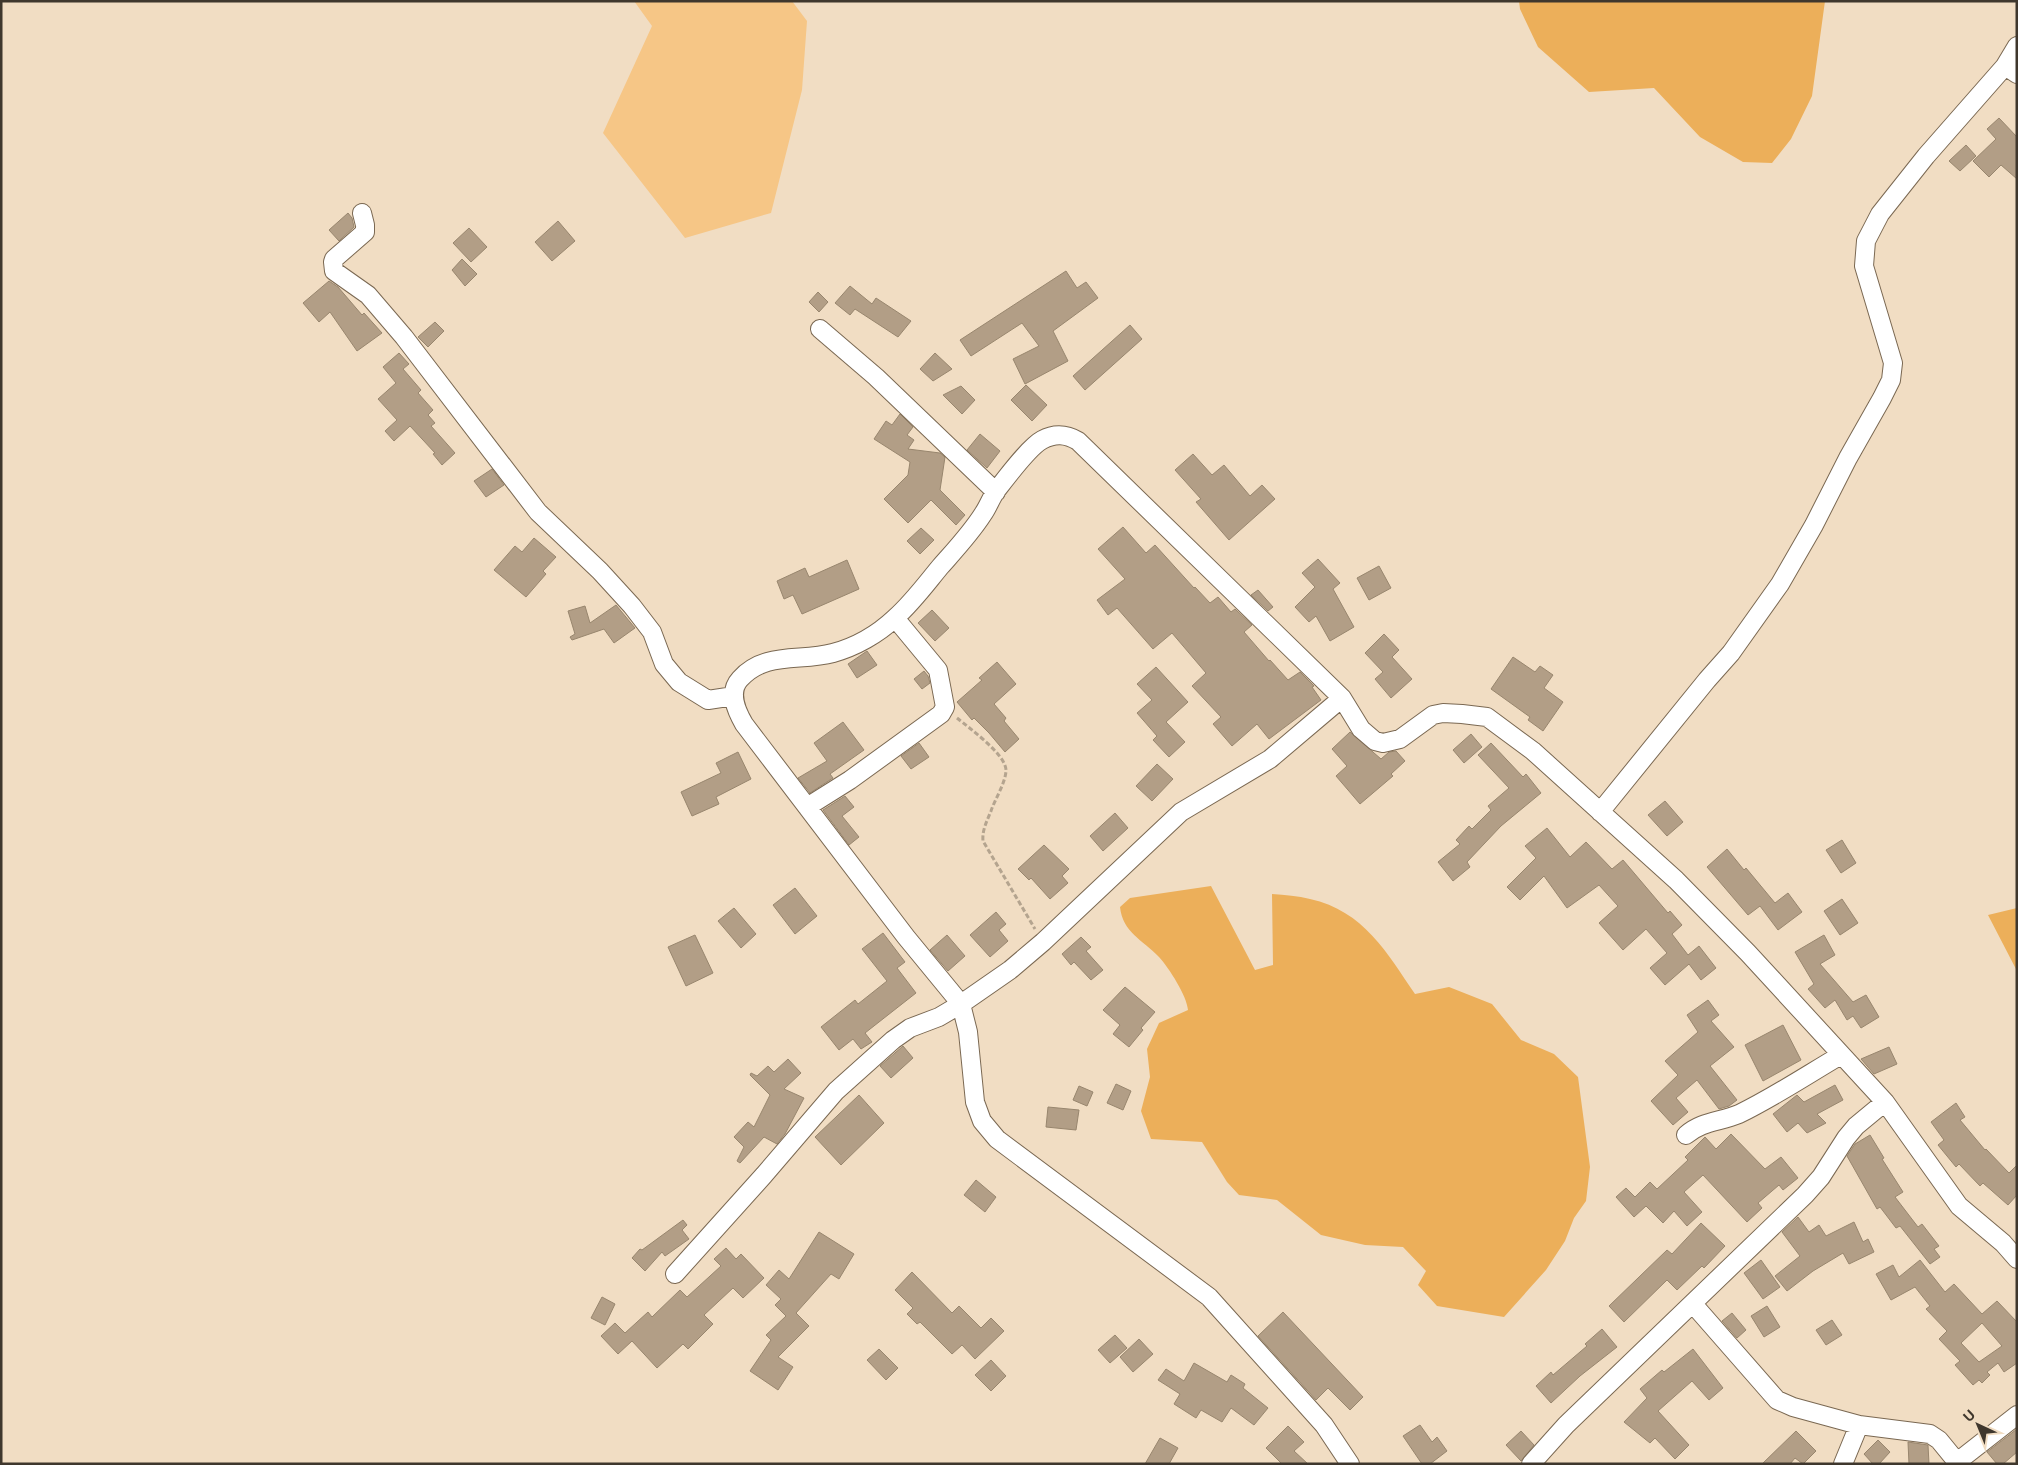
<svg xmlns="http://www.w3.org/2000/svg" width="2018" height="1465" font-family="'Noto Sans',sans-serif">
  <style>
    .green { fill: #f6c686 }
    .water { fill: #ecaf5a }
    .building { fill: #b29e86; stroke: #98866e; fill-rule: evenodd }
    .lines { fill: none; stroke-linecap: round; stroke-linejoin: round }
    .minor-casing { stroke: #7a6852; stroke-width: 20 }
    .path { stroke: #b4a48f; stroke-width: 3; stroke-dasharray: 5 2.5; stroke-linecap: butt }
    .minor { stroke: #fff; stroke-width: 18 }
  </style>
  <rect width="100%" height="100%" fill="#f1ddc3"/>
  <!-- green -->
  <path class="green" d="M634 1H792L807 21 802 90 771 213 685 238 603 133 652 26Z"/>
  <!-- water -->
  <path class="water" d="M1519 1H1825L1812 96 1791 139 1772 163 1743 162 1700 137 1654 88 1589 92 1538 47 1520 9Z
    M1211 886 1255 970 1273 965 1272 894C1285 895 1298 896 1310 899 1364 911 1387 953 1415 994L1449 987 1492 1004 1521 1040 1554 1054 1578 1077 1590 1167 1586 1201 1574 1218 1565 1241 1546 1270 1504 1317 1437 1306 1418 1285 1426 1271 1403 1247 1365 1245 1321 1235 1277 1200 1239 1195 1227 1182 1202 1142 1151 1139 1141 1111 1150 1077 1147 1049 1159 1023 1188 1010C1187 996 1169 968 1159 957 1142 939 1123 933 1120 907L1130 898Z
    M2017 908V971L1988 915Z"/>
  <!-- building -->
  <path class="building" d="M1999 118 2017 137V179L2001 165 1989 177 1973 161 1996 139 1987 129Z
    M1966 145 1976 156 1960 171 1949 161Z
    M348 213 352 218 354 227 339 241 329 230Z
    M558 221 575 241 552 261 535 242Z
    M469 228 487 247 471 262 453 243Z
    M462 259 477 274 465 286 452 270Z
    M1066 271 1077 288 1086 282 1098 298 1053 331 1068 361 1025 384 1013 359 1039 346 1022 323 971 356 960 340Z
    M329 281 338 287 362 315 364 313 382 333 357 351 330 312 319 322 303 303Z
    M850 286 872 304 876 298 911 321 898 337 855 309 850 315 835 303Z
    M818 292 828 302 819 312 809 302Z
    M435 322 444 331 428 347 418 337Z
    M1130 325 1142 339 1085 390 1073 376Z
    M399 353 409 364 403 369 421 390 418 393 433 410 428 415 435 423 431 426 455 453 442 465 433 454 435 453 410 426 394 441 385 431 397 420 378 399 396 383 383 367Z
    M935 353 952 369 933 381 920 369Z
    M1026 385 1047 405 1032 421 1011 400Z
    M961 386 975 400 962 414 943 395Z
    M900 414 913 427 907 435 914 440 908 449 940 453 945 457 940 490 965 515 956 525 931 500 908 523 884 499 908 475 910 462 874 439 886 421 892 425Z
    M980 434 1000 451 987 468 967 450Z
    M1193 454 1212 475 1224 465 1250 496 1262 485 1275 499 1229 540 1196 502 1201 499 1175 470Z
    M492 469 504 485 486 497 474 481Z
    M1123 527 1146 553 1155 545 1194 588 1195 587 1210 603 1218 597 1231 612 1235 609 1252 625 1244 632 1269 661 1270 660 1288 680 1300 672 1314 686 1312 687 1321 700 1269 739 1257 724 1232 746 1213 724 1221 717 1192 686 1206 673 1172 633 1153 649 1117 608 1108 615 1097 600 1125 579 1098 549Z
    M921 528 934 540 920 554 907 541Z
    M534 538 556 557 543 571 546 574 526 597 494 570 515 546 522 552Z
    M1318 559 1340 583 1333 589 1354 627 1330 641 1316 616 1309 622 1295 607 1315 587 1302 573Z
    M847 560 859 589 802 614 793 595 784 599 777 581 805 568 809 577Z
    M1379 566 1391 588 1369 600 1357 578Z
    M1258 590 1273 607 1268 611 1251 595Z
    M616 605 635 628 614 643 604 629 572 640 570 637 575 634 568 611 585 606 590 623Z
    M932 610 949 628 935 641 918 623Z
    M1384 634 1399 650 1392 657 1412 679 1391 698 1375 679 1383 672 1365 653Z
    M867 651 877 665 857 678 848 664Z
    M1513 657 1535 672 1540 666 1553 675 1544 688 1563 702 1543 731 1528 720 1530 717 1491 689Z
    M997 662 1016 684 994 704 1006 718 1004 721 1019 739 1005 752 989 733 974 718 972 720 957 702 982 680 979 678Z
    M1156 667 1188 702 1166 722 1185 742 1169 757 1153 740 1157 736 1137 713 1152 700 1137 684Z
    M924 671 928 676 930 683 922 689 914 679Z
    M843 722 864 750 830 774 833 778 810 793 798 778 827 761 814 743Z
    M1350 732 1381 759 1389 752 1396 751 1405 761 1391 774 1393 776 1360 804 1336 776 1347 766 1332 749Z
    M1471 734 1482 747 1464 763 1453 750Z
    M919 743 929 757 911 769 901 756Z
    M1491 743 1523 777 1526 774 1541 793 1501 826 1467 862 1470 867 1453 881 1438 862 1460 844 1456 840 1469 826 1472 829 1491 810 1488 806 1509 788 1478 755Z
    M738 752 751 779 716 797 719 804 692 816 681 792 721 773 716 763Z
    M1157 764 1173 779 1152 801 1136 786Z
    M845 796 854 807 842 816 859 837 849 845 823 810Z
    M1665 801 1683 822 1667 836 1648 815Z
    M1115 813 1128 828 1103 851 1090 836Z
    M1547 828 1570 857 1586 842 1612 869 1623 860 1668 913 1670 911 1682 925 1672 934 1688 955 1699 946 1716 968 1701 980 1689 964 1665 985 1650 968 1667 953 1646 929 1623 950 1599 923 1618 906 1599 885 1567 908 1544 876 1520 900 1507 887 1536 858 1525 846Z
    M1842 840 1856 863 1841 873 1826 850Z
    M1044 845 1069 869 1062 876 1068 883 1050 899 1031 878 1029 880 1018 869Z
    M1727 849 1744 870 1746 868 1775 903 1788 893 1802 912 1778 930 1760 906 1748 915 1707 867Z
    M795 888 817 916 795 934 773 905Z
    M1842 899 1858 923 1840 935 1824 911Z
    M734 908 756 934 741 948 718 921Z
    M996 912 1006 924 999 930 1008 941 990 957 970 935Z
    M883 933 905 962 897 968 916 993 865 1033 872 1042 861 1049 853 1039 839 1050 821 1027 855 1000 858 1004 887 981 862 949Z
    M695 935 713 973 686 986 668 947Z
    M947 935 965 956 948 971 930 950Z
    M1824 935 1835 955 1820 964 1853 1002 1866 995 1879 1017 1861 1028 1853 1016 1847 1020 1835 1000 1825 1008 1808 989 1814 984 1795 952Z
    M1081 937 1091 947 1086 951 1103 970 1091 980 1074 962 1071 965 1062 954Z
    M1125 987 1155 1012 1141 1028 1143 1030 1129 1047 1113 1034 1120 1025 1103 1010Z
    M1708 1000 1719 1015 1711 1021 1734 1047 1710 1066 1737 1100 1729 1106 1719 1109 1697 1080 1676 1098 1688 1112 1673 1125 1651 1101 1678 1075 1665 1061 1698 1032 1687 1015Z
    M1783 1025 1801 1060 1763 1081 1745 1045Z
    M903 1046 913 1058 891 1078 880 1066Z
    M1889 1047 1897 1064 1874 1074 1861 1059Z
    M788 1059 801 1073 784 1089 804 1098 785 1134 777 1144 764 1137 740 1163 737 1161 744 1147 734 1137 748 1122 754 1127 770 1095 750 1075 751 1073 757 1076 768 1066 774 1072Z
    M1116 1084 1131 1091 1123 1110 1107 1103Z
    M1835 1085 1843 1100 1817 1114 1826 1123 1807 1133 1798 1123 1787 1132 1773 1114 1797 1095 1804 1102Z
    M1079 1086 1093 1092 1087 1106 1073 1100Z
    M859 1095 884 1123 841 1165 815 1137Z
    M1956 1103 1965 1117 1960 1120 1985 1150 1986 1149 2009 1173 2017 1165V1195L2008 1205 1983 1183 1980 1186 1959 1164 1956 1167 1938 1145 1944 1140 1931 1122Z
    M1048 1107 1079 1110 1076 1130 1046 1127Z
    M1731 1134 1765 1169 1781 1157 1798 1178 1783 1190 1779 1185 1758 1203 1762 1208 1747 1222 1703 1175 1684 1192 1702 1212 1687 1226 1674 1211 1663 1223 1646 1206 1634 1217 1616 1197 1626 1188 1635 1197 1650 1182 1657 1189 1688 1160 1685 1157 1705 1137 1716 1149Z
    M1870 1135 1884 1158 1882 1159 1903 1192 1895 1197 1918 1227 1922 1224 1939 1246 1934 1249 1940 1257 1930 1264 1900 1226 1896 1228 1880 1207 1877 1209 1847 1156 1855 1144Z
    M976 1180 996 1197 985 1212 964 1195Z
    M1798 1217 1809 1232 1819 1225 1826 1236 1854 1222 1863 1242 1868 1239 1874 1252 1849 1264 1843 1253 1813 1271 1787 1291 1775 1276 1800 1256 1782 1232Z
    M683 1220 687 1225 682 1230 689 1239 665 1256 662 1252 645 1271 632 1258 640 1249 642 1250Z
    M1701 1223 1725 1246 1704 1268 1702 1266 1677 1290 1667 1280 1624 1322 1609 1306 1667 1250 1672 1254Z
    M819 1232 854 1254 839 1279 831 1274 796 1313 809 1326 778 1357 793 1367 778 1390 750 1371 771 1340 766 1335 786 1316 775 1305 781 1299 766 1285 779 1270 789 1279Z
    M726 1248 736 1259 741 1254 764 1278 743 1298 733 1288 704 1315 713 1324 688 1349 683 1344 657 1368 632 1341 618 1354 601 1336 615 1323 625 1333 648 1312 652 1317 680 1290 687 1297 721 1266 714 1259Z
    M1761 1260 1780 1287 1763 1299 1744 1273Z
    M1920 1260 1945 1292 1954 1284 1982 1314 1997 1301 2017 1322V1363L2004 1372 1998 1363 1987 1372 1990 1375 1982 1383 1979 1380 1973 1385 1955 1365 1960 1361 1939 1339 1947 1331 1926 1309 1930 1306 1915 1287 1891 1300 1876 1274 1893 1265 1899 1277ZM1982 1323 2002 1346 1979 1362 1961 1343Z
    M912 1272 952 1313 959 1306 981 1328 991 1318 1004 1331 975 1359 962 1345 952 1354 920 1322 917 1324 907 1314 913 1308 895 1290Z
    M602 1297 615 1304 605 1325 591 1318Z
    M1767 1306 1780 1327 1764 1337 1751 1316Z
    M1283 1312 1363 1397 1350 1410 1328 1388 1316 1400 1258 1336Z
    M1732 1313 1746 1330 1737 1338 1722 1321Z
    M1832 1320 1842 1335 1826 1345 1816 1330Z
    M1602 1329 1617 1347 1580 1376 1551 1403 1536 1386 1551 1372 1553 1375 1587 1346 1585 1344Z
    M1115 1335 1127 1348 1110 1363 1098 1350Z
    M1139 1339 1153 1354 1133 1372 1120 1357Z
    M879 1349 898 1368 886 1380 867 1360Z
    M1693 1349 1723 1388 1709 1400 1692 1381 1658 1411 1689 1445 1675 1459 1655 1438 1650 1443 1624 1422 1647 1398 1640 1389 1662 1370 1664 1372Z
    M991 1360 1006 1376 991 1391 975 1375Z
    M1194 1363 1227 1382 1231 1375 1245 1384 1243 1388 1268 1408 1254 1425 1231 1408 1222 1422 1201 1410 1196 1418 1174 1404 1180 1394 1158 1380 1166 1369 1184 1381Z
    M1420 1425 1432 1442 1437 1437 1447 1451 1430 1464H1422L1403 1436Z
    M1288 1426 1304 1442 1294 1451 1308 1464H1282L1266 1448Z
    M2017 1429V1452L2003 1464H1997L1987 1452Z
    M1521 1431 1534 1445 1521 1461 1506 1445Z
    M1796 1431 1816 1451 1803 1464 1795 1458 1790 1464H1762Z
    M1160 1438 1178 1448 1169 1464H1145Z
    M1878 1440 1890 1452 1879 1464H1873L1864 1454Z
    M1908 1442 1928 1445 1929 1464H1909Z"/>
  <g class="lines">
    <!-- minor casing -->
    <g class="minor-casing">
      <path id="minor" d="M2005 66 2017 46
        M362 213 365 225V232L334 259 333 262 334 271 368 295 404 337 538 512 600 571 632 606 652 632 664 664 679 682 708 700 734 696
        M820 329 876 377 996 492
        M807 807 850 780 941 714 945 707 938 670 895 618
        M1600 812 1707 680 1731 653 1780 584 1814 525 1848 458 1882 398 1891 380 1893 363 1864 266 1866 241 1880 214 1926 156 2005 66 2017 74
        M1686 1135C1702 1121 1720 1122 1739 1114 1774 1097 1807 1075 1841 1055
        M675 1274 764 1175 836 1091 893 1040 910 1028 939 1017 961 1004 1010 970 1043 942 1181 812 1270 759 1342 698
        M1693 1304 1777 1400 1793 1407 1859 1425 1930 1434 1939 1440 1957 1462
        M1350 1464 1324 1425 1209 1297 997 1139 982 1121 975 1102 968 1032 961 1004 906 937 744 724C736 710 728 692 740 679 765 651 800 662 833 653 855 647 878 634 895 618 912 603 926 584 940 567 955 550 971 533 983 514 988 507 991 498 996 491 1006 478 1029 447 1042 440 1055 433 1066 434 1078 441L1342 698 1361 729 1375 741 1383 743 1400 739 1433 715 1443 713 1462 714 1487 717 1533 751 1676 880 1748 953 1885 1102 1959 1206 2003 1243 2017 1259
        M1531 1464 1566 1425 1805 1195 1821 1177 1846 1138 1856 1126 1885 1102
        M1843 1464 1859 1425
        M1959 1464 1957 1462 2017 1415"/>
    </g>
    <!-- path -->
    <path class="path" d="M957 718C969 728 1007 755 1006 771 1005 784 995 799 991 811 987 821 982 830 983 841L1035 929"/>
    <!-- minor -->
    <use href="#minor" class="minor"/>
  </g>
  <!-- border -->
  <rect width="2018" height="1465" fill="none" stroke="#3f372d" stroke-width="5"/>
  <!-- north arrow -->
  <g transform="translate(1978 1425) rotate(316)" stroke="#f1ddc3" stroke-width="4" paint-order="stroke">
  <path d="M0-4L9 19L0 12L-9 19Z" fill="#3f372d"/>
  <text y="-8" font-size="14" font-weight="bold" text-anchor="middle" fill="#3f372d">U</text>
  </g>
</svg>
